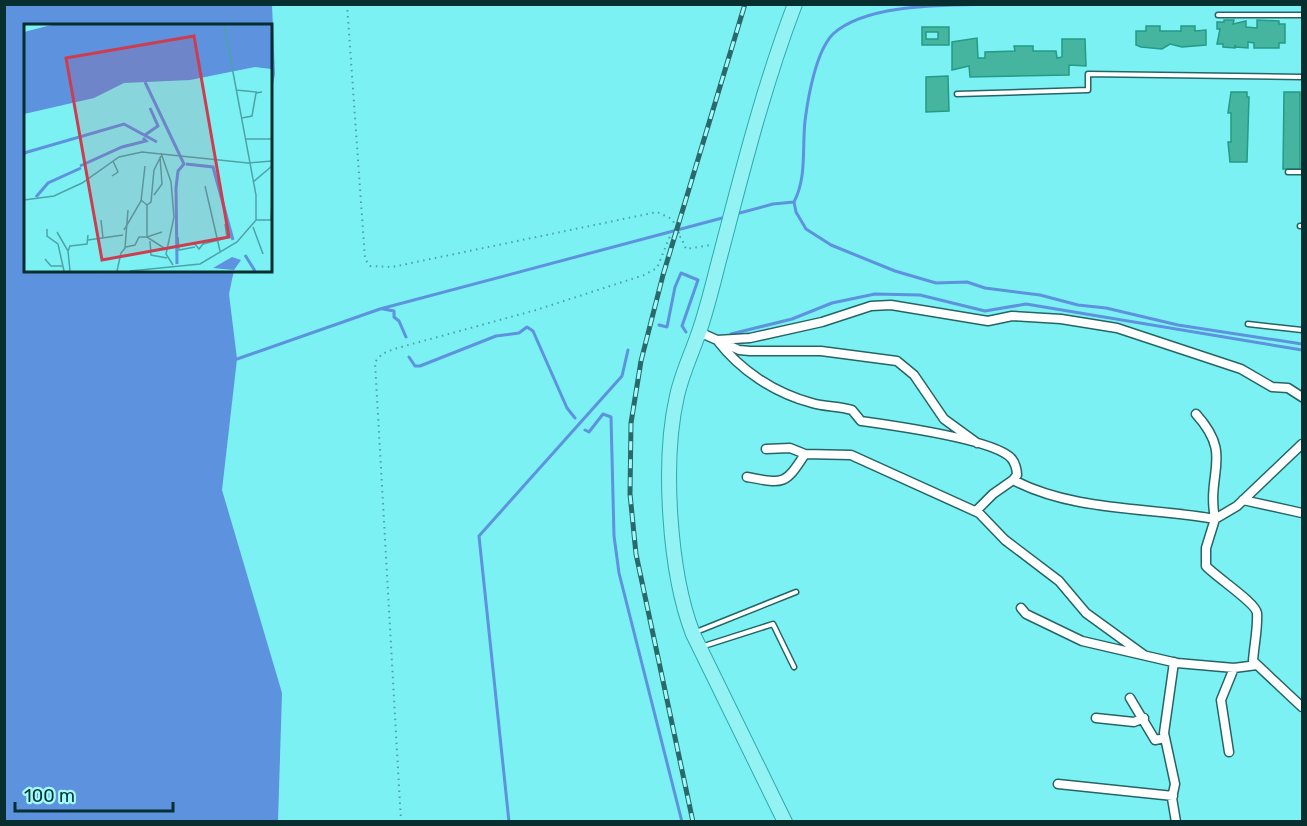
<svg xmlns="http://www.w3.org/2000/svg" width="1307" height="826" font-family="Rubik,sans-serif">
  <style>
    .water { fill: #5d92de }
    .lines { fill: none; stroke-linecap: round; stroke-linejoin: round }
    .stream { stroke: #5d92de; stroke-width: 3 }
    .building { fill: #45b59f; stroke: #239b86; stroke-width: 1.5; fill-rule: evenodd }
    .service-casing { stroke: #256566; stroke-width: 7 }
    .minor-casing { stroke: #256566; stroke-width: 11 }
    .primary-casing { stroke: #33a8ab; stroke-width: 16 }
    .path { stroke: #4ca1a3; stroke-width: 2; stroke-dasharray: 1.5 4.5; stroke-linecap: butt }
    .service { stroke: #fff; stroke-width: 4 }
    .minor { stroke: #fff; stroke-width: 8 }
    .primary { stroke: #93f2f4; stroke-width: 14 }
    .rail-casing { stroke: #2a686a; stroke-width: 5 }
    .rail { stroke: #a1fafc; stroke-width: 3; stroke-dasharray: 9; stroke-linecap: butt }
    .inset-river { fill: none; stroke: #5d92de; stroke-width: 3 }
    .inset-road { fill: none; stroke: #4da3a6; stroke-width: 1.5 }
    .view { fill: #cd3d50; fill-opacity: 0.15; stroke: #cd3d50; stroke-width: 3 }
    .inset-edge { fill: none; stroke: #072f30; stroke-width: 3 }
  </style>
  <rect width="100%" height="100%" fill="#7cf1f4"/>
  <!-- water -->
  <path class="water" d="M5 4 272 5 275 74 270 99V26H26V270H234L229 294 237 359 222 490 282 693 278 821H5Z"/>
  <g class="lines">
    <!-- stream -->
    <path class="stream" d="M794 202C807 177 802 148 805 121 808 97 816 51 833 34 869 1 956 6 1002 4
      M736 214 773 204 794 202 796 212 806 229 831 245 895 271 936 283 967 282 985 288 1040 295 1078 305 1106 308 1178 325 1302 344
      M383 309 394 311V317L399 321 406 337
      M659 325 667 327 675 287 681 273 698 280 682 326 686 332
      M731 334 792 319 832 303 875 294 920 295 985 311 1026 304 1302 350
      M409 357 415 366H420L496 336 519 333 527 327 533 331 567 408 575 418
      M237 359 380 309 726 217
      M585 430 589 432 603 414 611 417 614 536 619 573 682 822
      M509 822 479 536 622 376 628 350"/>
  </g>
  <!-- building -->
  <path class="building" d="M1224 20H1234L1233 24 1246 21V27L1257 28V20L1279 21V24H1285V43H1279V48H1254V43L1248 42V48L1236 47 1235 45V48L1223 47V44H1217L1220 29H1217V22H1224Z
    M1146 26H1160V31H1181V26H1195V31L1206 30V45L1182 47 1170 44 1162 49 1141 47 1136 45V31H1146Z
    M922 27H949V45H922ZM926 32H938V39H926Z
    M977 38 978 58H985V52L1015 51 1014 46H1033V51H1056L1057 58 1062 57V39H1085L1086 66 1069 65V75L970 77 969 66 952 70V42Z
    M948 76 949 111 926 112V77Z
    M1231 92H1247V97H1249L1247 162H1230L1228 142H1231V113H1228Z
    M1284 92H1300V169H1283Z"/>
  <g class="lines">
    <!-- service casing -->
    <g class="service-casing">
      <path id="service" d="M1218 15H1302
        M957 94 1088 90V74L1302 77
        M1288 172H1302
        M1300 226H1302
        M1248 324 1302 330
        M696 632 796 592
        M704 646 773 624 794 667"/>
    </g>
    <!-- minor casing -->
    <g class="minor-casing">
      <path id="minor" d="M699 332 717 340 750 338 822 322 871 306 891 305 988 321 1012 316 1061 319 1117 328 1241 369 1272 387 1288 388 1302 397
        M717 340C740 370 774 393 812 403 825 407 839 406 852 410L861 421C890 425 993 439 1011 458 1015 462 1017 470 1017 475L1013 480
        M720 341 739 350 750 351H821L897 361 914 375 944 419 977 443
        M1302 444 1237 506 1215 519 1206 548V566C1216 577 1256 603 1257 613 1258 628 1254 646 1253 661L1302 707
        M766 449 790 448 805 454 851 455 979 513 1005 540 1059 581 1086 613 1144 655
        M747 477C784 484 785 485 805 454
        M1243 500 1302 513
        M976 511 993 494 1013 480C1075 512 1148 507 1215 519 1206 471 1234 456 1196 414
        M1021 608 1026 614 1082 641 1177 663 1234 668 1257 665
        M1174 662 1164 733 1175 784 1172 798 1176 822
        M1130 698 1155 740 1165 738
        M1096 718 1134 722 1144 718
        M1229 752 1221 700 1234 668
        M1058 784 1173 796"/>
    </g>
    <!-- primary casing -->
    <g class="primary-casing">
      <path id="primary" d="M785 822 693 634C669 572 662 461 677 396 682 373 692 353 699 332 708 306 714 279 721 253 743 169 764 85 795 4"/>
    </g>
    <!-- path -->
    <path class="path" d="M347 4 365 259 370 266 392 267 657 212 672 219 681 237
      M401 822 375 362 382 354 394 349 536 310 644 275 657 268 670 236 681 237 686 249 710 245"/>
    <!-- service -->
    <use href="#service" class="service"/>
    <!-- minor -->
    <use href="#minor" class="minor"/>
    <!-- primary -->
    <use href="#primary" class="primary"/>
    <!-- rail casing -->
    <g class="rail-casing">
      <path id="rail" d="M693 822 636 554 630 494 631 423 641 361 663 275 745 4"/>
    </g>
    <!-- rail -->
    <use href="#rail" class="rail"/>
  </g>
  <!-- overview -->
  <g transform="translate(24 24)">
    <rect width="248" height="248" fill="#7cf1f4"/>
    <path d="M31 0H247V45L231 43 166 56 100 59 70 74 0 90V8ZM208 233 217 236 210 246 189 244Z" fill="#5d92de"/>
    <path class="inset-river" d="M121 58 160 140 154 147 152 164 153 240M121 111 134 102 126 84M0 129 100 100 133 118M162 140 189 143 209 216M56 142 98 123 122 117 119 114M12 173 24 159 57 144M221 231 231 247"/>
    <path class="inset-road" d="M212 66 233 68M218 94 228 92 232 69 238 68M222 115H248M137 129 147 158 150 193 142 230 149 241M88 152 94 148 89 137M229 158 248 142M181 162 196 227M130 171 138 160 136 133M0 176 30 172 58 159 95 133 118 128 224 139 248 137M117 176 123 181V213L138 208M123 181 127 178 130 146 137 132M77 196 79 214M232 196H247L248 176M229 203 239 230M23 205V212L34 220 40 247M100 206 117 177 121 142M33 208 44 227 46 247M154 213 155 226 171 223M64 216 99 211M126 217 127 231 143 234M170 219 175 225 179 220 203 214 201 200M101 224 104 186M44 227 46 222 63 220 64 211M21 235 27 242H38M93 247 97 229 102 223 111 221 115 213H123L143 226M106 247 176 240 213 218 232 196V171L200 0"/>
    <path class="view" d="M170 12 205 213 78 236 42 34Z"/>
    <rect width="248" height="248" class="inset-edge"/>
  </g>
  <!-- border -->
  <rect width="1307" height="826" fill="none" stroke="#072f30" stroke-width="12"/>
  <!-- scale -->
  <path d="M15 802v9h158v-9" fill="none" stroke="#072f30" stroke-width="3"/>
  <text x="24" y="802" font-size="18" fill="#072f30" stroke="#a1fafc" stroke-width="4.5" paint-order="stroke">100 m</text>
</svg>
